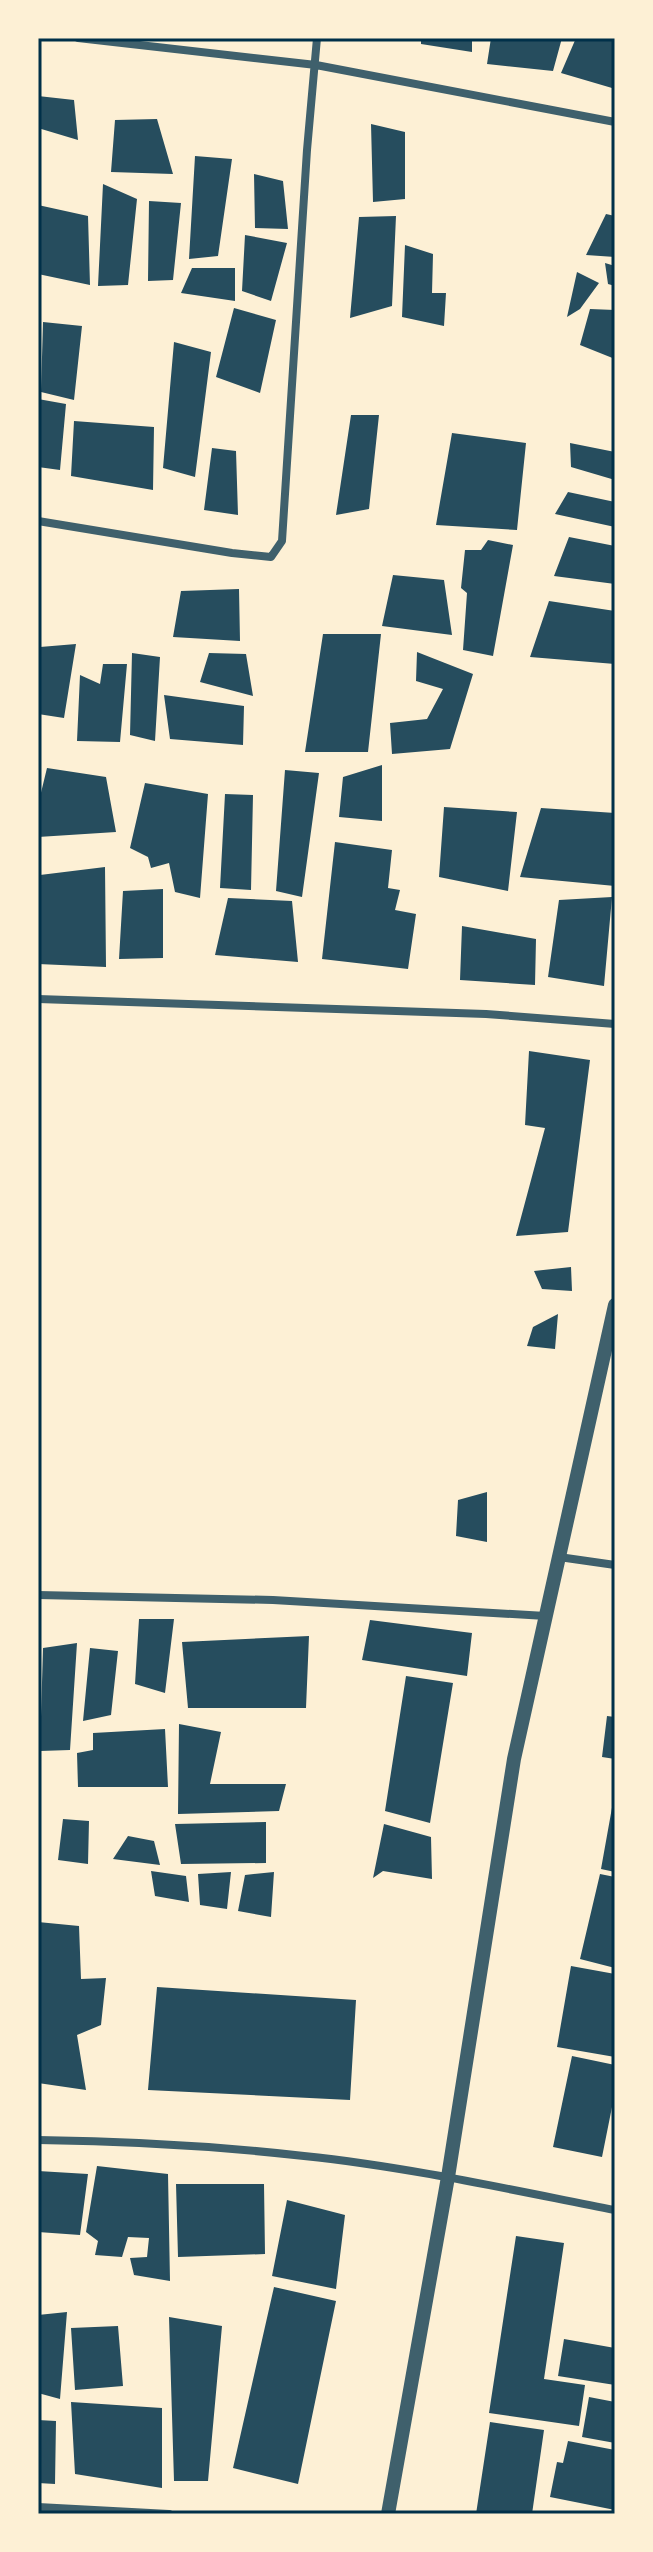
<svg xmlns="http://www.w3.org/2000/svg" width="653" height="2552" font-family="Overpass,sans-serif">
  <style>
    .building { fill: #264d5e }
    .lines { fill: none; stroke-linecap: round; stroke-linejoin: round }
    .minor { stroke: #3f606c; stroke-width: 8 }
    .tertiary { stroke: #3f606c; stroke-width: 14 }
    .neatline { fill: none; stroke: #003049; stroke-width: 3 }
  </style>
  <rect width="100%" height="100%" fill="#fdf0d5"/>
  <!-- building -->
  <path class="building" d="M421 38H472V52L421 44Z
    M491 38H562L553 71 487 64Z
    M576 38H615L612 88 561 73Z
    M38 96 74 100 78 140 38 128Z
    M157 119 173 174 111 172 115 120Z
    M371 124 405 132V199L373 202Z
    M195 156 232 159 218 256 189 259Z
    M254 174 283 181 288 229 255 228Z
    M103 184 137 199 128 285 98 286Z
    M149 201 181 203 173 280 148 281Z
    M38 205 88 216 90 285 38 274Z
    M606 214 615 216V257L586 255Z
    M396 216 392 306 350 318 359 217Z
    M245 235 287 243 271 301 242 291Z
    M405 245 433 254 432 293H446L444 326 402 317Z
    M605 263 615 266V286L608 284Z
    M192 268H235V301L181 293Z
    M577 272 599 283 580 309 567 317Z
    M234 308 276 320 260 393 216 377Z
    M590 309 615 310V359L580 345Z
    M43 322 82 326 74 400 41 392Z
    M174 342 211 352 195 477 163 468Z
    M38 399 66 404 60 470 38 467Z
    M351 415H379L369 509 336 515Z
    M74 421 154 427 153 490 71 476Z
    M452 433 526 443 517 530 436 525Z
    M570 443 615 452V480L571 467Z
    M212 448 236 451 238 515 204 510Z
    M568 492 615 502V527L555 514Z
    M569 537 615 546V584L554 576Z
    M488 540 513 545 493 656 463 650 467 593 461 588 465 550H481Z
    M393 575 444 580 452 635 382 626Z
    M239 589 240 641 173 637 181 591Z
    M549 601 615 611V664L530 657Z
    M323 634H381L368 752H305Z
    M76 644 64 718 38 714 40 647Z
    M417 652 473 674 450 749 392 754 390 723 427 719 443 689 416 681Z
    M132 653 160 657 155 741 130 735Z
    M209 653 246 654 253 696 200 682Z
    M103 664H127L120 742 77 741 80 675 100 684Z
    M164 695 244 706 243 745 170 739Z
    M382 765V821L339 817 343 777Z
    M47 768 106 777 116 832 38 837V805Z
    M285 770 319 773 302 897 276 891Z
    M145 783 208 794 200 898 175 892 169 863 151 868 148 857 130 848Z
    M225 794 253 795 251 890 220 888Z
    M444 807 517 812 508 891 439 877Z
    M541 808 615 813V886L520 877Z
    M335 842 392 850 388 888 400 890 395 910 416 914 408 969 322 959Z
    M105 867 106 967 38 964 40 875Z
    M163 889V958L119 959 123 891Z
    M612 897 604 986 548 977 559 900Z
    M228 898 292 901 298 962 215 955Z
    M462 926 536 939 535 985 460 980Z
    M529 1051 590 1060 568 1232 516 1236 545 1128 525 1125Z
    M571 1267 572 1291 542 1289 534 1271Z
    M558 1314 555 1349 527 1346 533 1327Z
    M487 1492V1542L456 1536 458 1500Z
    M139 1619H174L165 1693 135 1684Z
    M370 1620 472 1633 467 1676 362 1660Z
    M309 1636 306 1708H188L182 1642Z
    M77 1643 70 1750 40 1751 43 1648Z
    M90 1648 118 1651 111 1715 83 1721Z
    M406 1676 453 1683 430 1823 385 1811Z
    M607 1716 615 1717V1759L602 1757Z
    M179 1724 221 1732 210 1784H286L279 1811 178 1814Z
    M165 1729 168 1787H78L77 1753 93 1750V1733Z
    M613 1802 615 1803V1872L601 1869Z
    M63 1819 89 1821 88 1864 58 1860Z
    M266 1822V1863L181 1864 175 1824Z
    M384 1824 431 1837 432 1879 383 1871 373 1878Z
    M128 1836 154 1841 160 1865 113 1859Z
    M151 1871 186 1876 189 1902 155 1896Z
    M231 1872 227 1909 200 1905 198 1874Z
    M274 1872 271 1917 238 1911 245 1875Z
    M600 1874 615 1877V1968L580 1959Z
    M38 1922 79 1926 81 1979 106 1978 101 2025 77 2035 86 2090 38 2083Z
    M571 1966 615 1974V2057L557 2047Z
    M157 1987 356 2000 350 2100 148 2090Z
    M572 2056 615 2065V2092L602 2157 553 2147Z
    M97 2166 168 2174 170 2281 134 2275 130 2258 147 2257 149 2238 128 2237 122 2257 95 2255 98 2241 86 2232Z
    M38 2171 88 2174 80 2235 38 2232Z
    M176 2184H264L265 2254 178 2257Z
    M287 2200 345 2215 336 2289 272 2276Z
    M516 2236 564 2243 544 2379 585 2385 579 2426 489 2413Z
    M274 2287 336 2301 298 2484 233 2468Z
    M67 2312 60 2399 38 2393V2315Z
    M169 2317 222 2326 208 2481H174Z
    M118 2326 123 2386 75 2390 71 2328Z
    M564 2339 615 2348V2385L558 2376Z
    M589 2397 615 2402V2443L582 2437Z
    M71 2402 162 2408V2488L75 2474Z
    M38 2420 56 2421 55 2484 38 2483Z
    M490 2422 544 2430 532 2514H476Z
    M568 2441 615 2450V2510L550 2497 557 2462 563 2463Z"/>
  <g class="lines">
    <!-- minor -->
    <path class="minor" d="M78 38 316 65 615 122
      M38 521 232 553 271 557 282 541 307 150 317 38
      M38 999 486 1014 615 1024
      M559 1557 615 1565
      M38 1595 273 1600 546 1616
      M38 2140C127 2141 216 2146 304 2156 409 2167 512 2190 615 2210
      M38 2507 169 2514"/>
    <!-- tertiary -->
    <path class="tertiary" d="M388 2514 448 2177 514 1759 615 1305"/>
  </g>
  <!-- border -->
  <rect width="653" height="2552" fill="none" stroke="#fdf0d5" stroke-width="80"/>
  <rect x="40" y="40" width="573" height="2472" class="neatline"/>
</svg>
